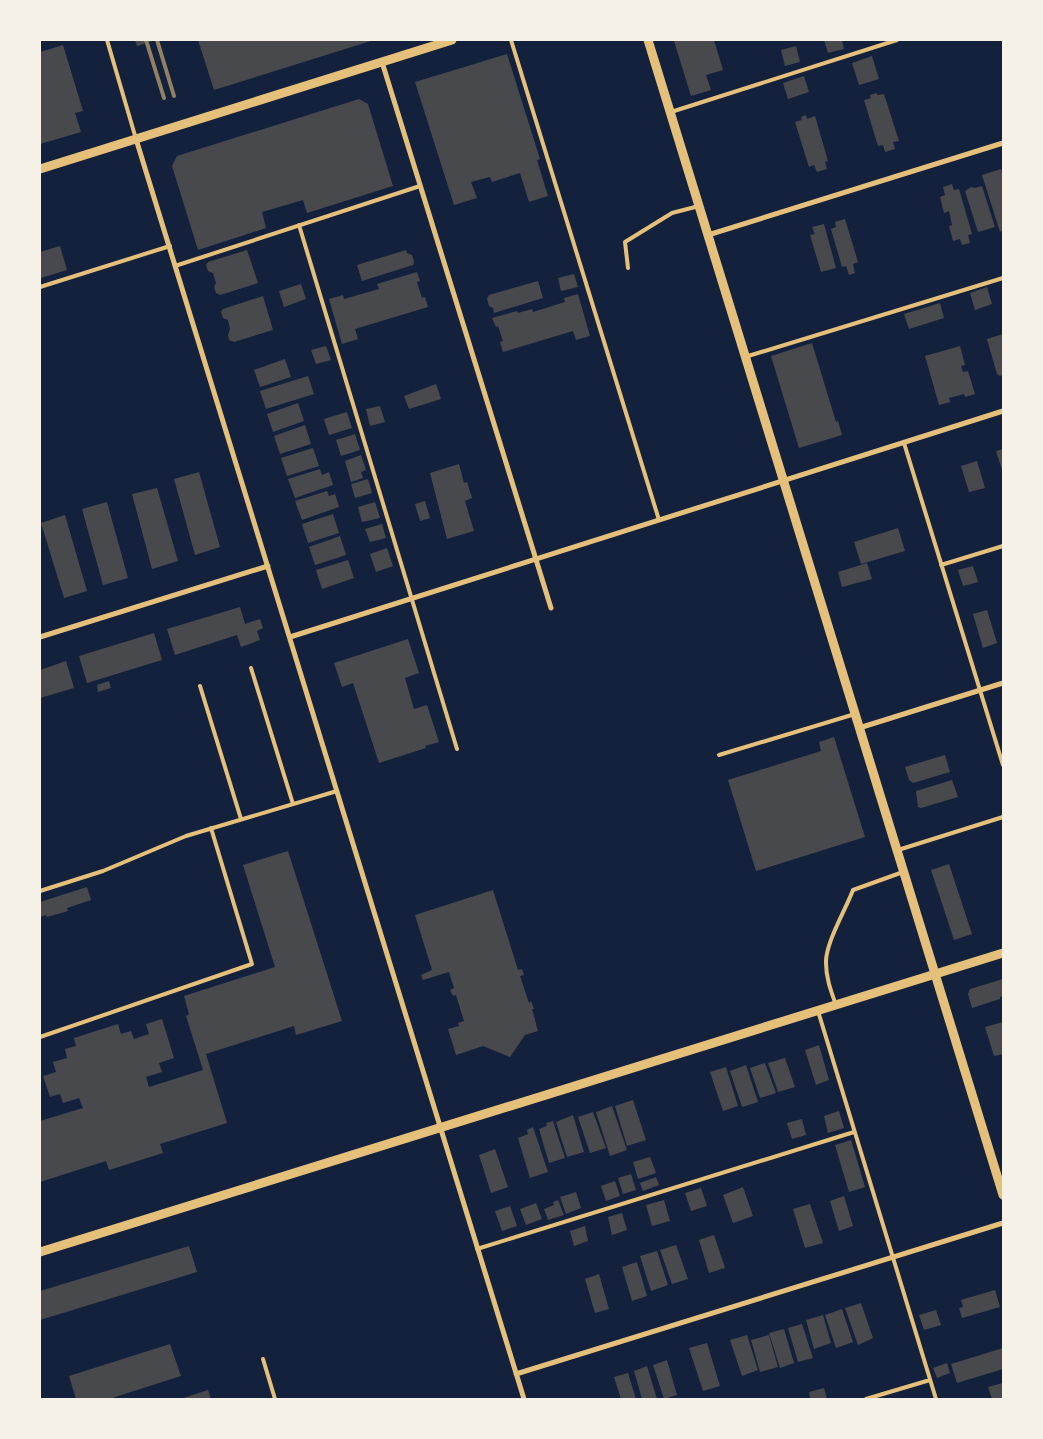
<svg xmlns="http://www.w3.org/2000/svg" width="1043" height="1439" font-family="'IBM Plex Sans',sans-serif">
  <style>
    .building { fill: #48494c }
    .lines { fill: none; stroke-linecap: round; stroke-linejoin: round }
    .service { stroke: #e5c07b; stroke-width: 4 }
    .minor { stroke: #e5c07b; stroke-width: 5 }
    .tertiary { stroke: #e5c07b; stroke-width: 9 }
    .rail { stroke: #918062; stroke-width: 4 }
  </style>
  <rect width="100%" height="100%" fill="#14213d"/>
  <!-- building -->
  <path class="building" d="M135 40H156L137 46Z
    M198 40H374L214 90Z
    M677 40H714L723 70 706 75 711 90 691 96 674 41Z
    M824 40H842L844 49 828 53Z
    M63 45 83 111 75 113 81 132 40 144V52Z
    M796 46 800 62 785 66 781 50Z
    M507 54 540 159 537 160 548 196 529 202 520 173 492 182 490 177 471 182 477 198 454 205 415 82Z
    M872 56 879 79 859 85 852 63Z
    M804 76 809 92 788 99 783 83Z
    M877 93V95L884 94 899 141 893 142 895 149 885 152 883 145 878 146 864 100 871 98 870 95Z
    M359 99 368 104 393 186 307 213 303 200 262 212 266 228 198 250 172 166 177 156Z
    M806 115 807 119 815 116 828 161 825 162 827 169 817 172 814 165 809 167 795 122 802 120 801 117Z
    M1001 169 1003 178V230L1000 232 982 175Z
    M952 184 954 190 959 189 972 234 968 235 970 243 962 245 960 239 953 241 949 226 952 225 949 211 944 213 940 197 945 195 943 187Z
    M982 186 995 227 978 232 965 191 971 187 975 188Z
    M845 219 858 262 853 264 855 273 849 275 846 266 842 267 831 229 836 227 835 222Z
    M824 224 836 268 821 272 810 235 815 234 812 227Z
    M60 246 67 270 41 278 40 252Z
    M247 250 258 283 220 295 216 293 214 287 216 283 213 273 208 271 206 265 208 262Z
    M406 250 407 253 412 255 414 262 413 265 362 281 357 265Z
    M417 272 420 281 417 282 422 298 425 297 428 307 355 329 358 339 342 344 329 299 343 295 344 299 379 289 377 284Z
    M574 274 578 287 561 291 558 278Z
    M538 281 543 298 494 313 493 308 489 306 487 299 489 295Z
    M301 284 306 299 284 307 279 291Z
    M987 287 992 304 975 310 970 293Z
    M578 294 590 336 576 340 573 331 503 352 500 342 503 341 498 326 496 327 492 318 517 311 518 313 532 309 533 312 565 302 564 298Z
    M263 296 273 330 234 342 229 340 228 335 230 329 228 320 223 318 221 312 223 309Z
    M940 303 944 318 909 329 904 314Z
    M1003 334V375L1000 376 997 374 987 339Z
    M812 343 836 422 838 421 842 435 799 448 771 356Z
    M326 346 331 360 316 364 311 350Z
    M960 346 965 365 961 366 963 372 968 371 975 394 965 397 964 394 949 398 950 402 939 405 925 356Z
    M285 359 291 377 260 387 254 370Z
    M308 376 314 394 266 409 260 391Z
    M436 384 441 399 409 409 404 396Z
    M298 403 304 421 273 432 267 414Z
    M380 406 385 422 370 426 366 409Z
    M347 412 352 428 329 435 324 419Z
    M305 425 311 444 280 454 274 436Z
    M355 434 360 450 341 456 336 440Z
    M313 448 319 466 287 476 281 458Z
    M1003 449V473L996 451Z
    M361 455 366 470 361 472 363 478 351 482 345 461Z
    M977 461 985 488 969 492 961 466Z
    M459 464 464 483 467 482 472 498 465 501 474 531 447 539 430 473Z
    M320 469 322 475 329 472 333 485 295 498 288 479Z
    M199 472 220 547 195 555 174 479Z
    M368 479 372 493 355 498 351 484Z
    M157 488 178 561 152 569 132 494Z
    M327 491 329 496 335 494 339 507 302 520 295 501Z
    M425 501 430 518 420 521 415 504Z
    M107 502 128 578 103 585 82 509Z
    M375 502 380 518 362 522 358 507Z
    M333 514 339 533 308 543 302 524Z
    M65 515 87 591 64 598 41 523Z
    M382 524 386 538 370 542 365 529Z
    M898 528 905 551 861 564 854 542Z
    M340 536 346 555 315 565 309 547Z
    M387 548 393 566 376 572 370 554Z
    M348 560 354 578 322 589 316 570Z
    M867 563 872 579 842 587 838 572Z
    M973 566 978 582 963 586 958 570Z
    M240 607 245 624 260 619 263 628 257 631 260 640 241 647 237 635 175 655 167 629Z
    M987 610 997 643 983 648 973 614Z
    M154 633 162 660 87 683 79 656Z
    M408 639 419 673 405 678 414 709 427 705 439 742 425 746 426 748 379 763 353 683 342 687 334 663Z
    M66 661 74 688 40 698V670Z
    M109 681 111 688 98 692 97 685Z
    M834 737 865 837 756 871 728 780 821 751 819 742Z
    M945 755 950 772 913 783 909 780 905 767Z
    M952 780 958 797 921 808 918 807 916 791Z
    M288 851 342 1021 296 1035 294 1026 206 1054 227 1123 160 1144 163 1153 109 1170 106 1161 40 1182V1121L83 1108 79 1098 63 1103 60 1094 50 1097 43 1076 56 1072 53 1062 67 1058 65 1049 76 1046 74 1038 118 1024 121 1034 131 1031 134 1039 149 1034 146 1024 162 1019 174 1058 159 1063 162 1072 146 1077 149 1087 203 1070 186 1016 189 1014 184 996 275 967 243 865Z
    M949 864 972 934 954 940 931 870Z
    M87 887 91 900 67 908 68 911 47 917 46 915 40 917V902Z
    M493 890 518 970 522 969 524 975 520 976 529 1003 531 1001 534 1009H532L538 1031 525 1035 510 1057 483 1046 456 1055 448 1029 459 1026 458 1023 464 1021 456 995 453 996 450 990 454 988 449 972 423 980 421 975 432 970 415 915Z
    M1003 979V996L1000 997V999L972 1008 968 994 970 989Z
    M1003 1022V1054L994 1056 985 1027Z
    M819 1045 829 1080 816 1085 805 1050Z
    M785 1058 795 1087 778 1092 768 1063Z
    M765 1063 776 1093 760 1098 750 1068Z
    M746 1065 758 1102 742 1107 730 1071Z
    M726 1067 738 1106 723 1111 710 1072Z
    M633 1100 646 1140 627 1146 615 1106Z
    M612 1106 627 1150 610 1156 596 1112Z
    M839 1111 844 1128 828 1133 824 1116Z
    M593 1112 606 1148 590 1153 578 1117Z
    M573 1115 584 1152 567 1157 556 1122Z
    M802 1119 806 1135 792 1139 787 1123Z
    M553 1121 565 1158 549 1163 539 1129 547 1126 546 1123Z
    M533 1127 548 1172 530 1178 518 1138 528 1134 527 1130Z
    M851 1140 865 1187 849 1192 835 1145Z
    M495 1149 508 1187 491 1193 479 1155Z
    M650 1157 656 1173 638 1179 633 1162Z
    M631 1174 636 1190 623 1194 618 1178Z
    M656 1177 659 1185 643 1191 640 1183Z
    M615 1181 620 1196 606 1201 601 1186Z
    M743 1187 753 1216 733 1223 723 1195Z
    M701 1188 707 1206 691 1211 685 1193Z
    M576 1192 581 1208 566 1214 560 1197Z
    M844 1196 853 1226 839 1231 830 1201Z
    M558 1200 564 1215 548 1220 544 1209 554 1205 553 1202Z
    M664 1200 670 1221 652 1226 646 1205Z
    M536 1203 542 1219 526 1225 520 1209Z
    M810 1204 823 1243 805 1248 793 1209Z
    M510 1206 517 1226 502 1231 495 1211Z
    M622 1213 627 1230 612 1235 608 1217Z
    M585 1226 588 1241 574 1246 570 1231Z
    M714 1235 725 1268 709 1273 699 1240Z
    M676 1245 688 1279 672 1284 660 1250Z
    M189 1246 197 1272 40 1320V1291Z
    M657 1251 668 1285 651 1291 640 1256Z
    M637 1262 647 1296 632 1301 622 1267Z
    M599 1274 609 1309 595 1313 585 1279Z
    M995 1290 1000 1307 962 1318 959 1308 963 1307 961 1300Z
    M861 1303 873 1338 858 1345 845 1308Z
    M842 1309 853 1342 836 1348 825 1315Z
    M936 1310 941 1325 924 1330 919 1315Z
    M823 1315 831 1343 814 1349 806 1320Z
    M802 1324 813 1358 798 1362 788 1328Z
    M784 1329 794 1363 780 1368 769 1333Z
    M747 1335 758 1370 742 1376 730 1340Z
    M769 1335 778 1367 760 1372 751 1340Z
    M707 1343 720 1386 703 1391 689 1348Z
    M170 1344 181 1376 109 1399H76L69 1376Z
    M1003 1348V1369L957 1383 951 1364Z
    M667 1360 677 1395 664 1399 653 1365Z
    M947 1363 950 1373 937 1378 933 1368Z
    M647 1366 657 1399H642L634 1371Z
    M628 1373 636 1399H621L614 1377Z
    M1003 1383V1399H992L988 1387Z
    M824 1388 827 1399H810L809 1392Z
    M208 1390 211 1399H180Z"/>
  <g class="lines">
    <!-- service -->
    <path class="service" d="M107 40 136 139
      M511 40 659 520
      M671 112 897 40
      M299 225 457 749
      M175 266 420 186
      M628 268 625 242 672 213 699 206
      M40 287 170 246
      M745 357 1003 278
      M904 443 1003 765
      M941 565 1003 546
      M251 668 293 804
      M200 686 241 819
      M719 755 855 714
      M898 850 1003 817
      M40 891 103 871 186 836 337 791
      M836 1005C831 991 826 978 826 963 825 944 846 909 853 890L903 872
      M818 1011 936 1399
      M40 1037 252 964 211 828
      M477 1249 854 1132
      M263 1359 275 1399
      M866 1399 930 1380"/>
    <!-- minor -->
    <path class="minor" d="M382 62 551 608
      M136 139 524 1399
      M708 235 1003 143
      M40 637 268 566
      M290 637 1003 411
      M859 728 1003 683
      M516 1374 1003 1223"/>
    <!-- tertiary -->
    <path class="tertiary" d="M648 40 1003 1195
      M40 169 452 40
      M40 1252 1003 953"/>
    <!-- rail -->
    <path class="rail" d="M146 40 164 98
      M157 40 174 96"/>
  </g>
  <!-- border -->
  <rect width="1043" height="1439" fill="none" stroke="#f6f1e7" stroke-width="82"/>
</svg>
